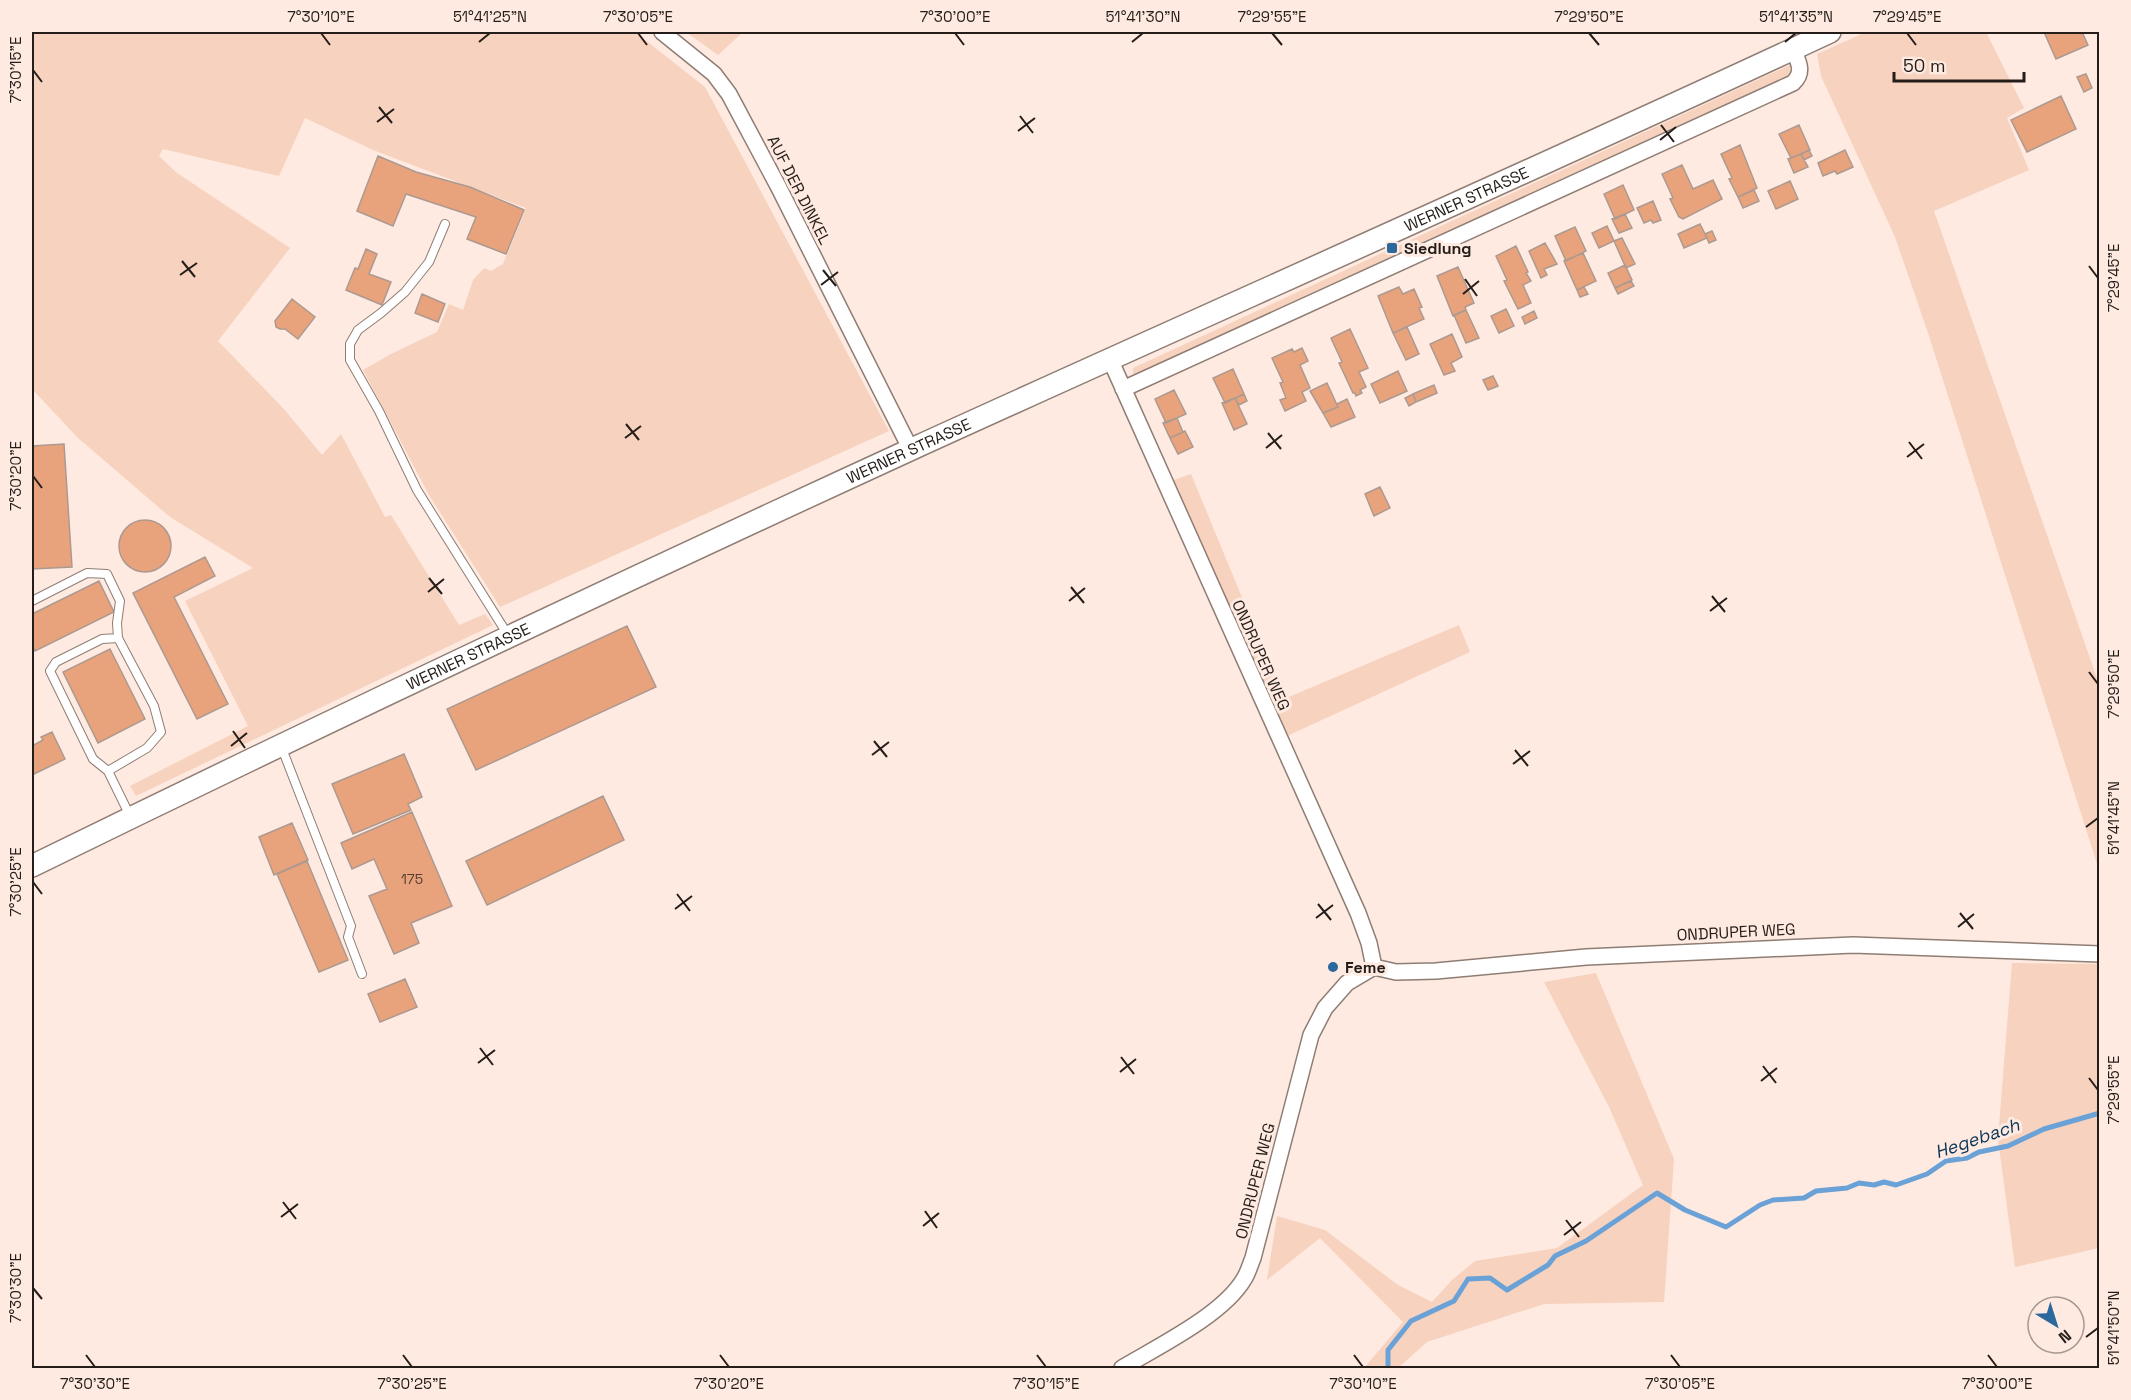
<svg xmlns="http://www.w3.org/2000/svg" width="2131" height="1400" font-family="'Space Grotesk',sans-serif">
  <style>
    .green { fill: #f7d2be }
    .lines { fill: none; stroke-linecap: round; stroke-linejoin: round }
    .stream { stroke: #6aa1d6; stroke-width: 5 }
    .building { fill: #e8a37c; stroke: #ac9990; stroke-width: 1.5 }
    .service-casing { stroke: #8f7d74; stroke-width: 10 }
    .minor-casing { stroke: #8f7d74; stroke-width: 18 }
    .secondary-casing { stroke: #8f7d74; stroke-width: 24 }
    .service { stroke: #fff; stroke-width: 8 }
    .minor { stroke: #fff; stroke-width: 15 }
    .secondary { stroke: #fff; stroke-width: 21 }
    .ticks { fill: none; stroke: #241d19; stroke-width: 2 }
    .poi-dot { fill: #2a689e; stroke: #feeae0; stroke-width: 2 }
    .labels { text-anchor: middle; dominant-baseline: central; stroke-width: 6; stroke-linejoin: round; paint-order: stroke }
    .number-label { font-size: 14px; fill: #553e32 }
    .street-label { font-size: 16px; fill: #241d19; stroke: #feeae0 }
    .poi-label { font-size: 16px; font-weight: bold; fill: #241d19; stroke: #feeae0; text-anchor: start }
    .water-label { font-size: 18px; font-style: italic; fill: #093457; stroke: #feeae0 }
    .neatline { fill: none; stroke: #241d19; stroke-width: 2 }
    .ticks-label { font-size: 15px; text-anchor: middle; fill: #241d19 }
  </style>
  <rect width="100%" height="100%" fill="#feeae0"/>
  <!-- green -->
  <path class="green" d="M32 32H635L705 87 889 431 500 607 429 495 363 370 391 354 437 332 449 304 463 310 473 280 484 268 491 271 503 264 526 208 373 150 305 118 279 176 163 149 159 156 177 173 290 248 218 341 283 408 322 455 341 434 385 517 391 515 459 625 485 614 493 625 136 796 130 786 248 726 185 601 253 568 170 517 78 438 32 389Z
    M686 32H743L718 55Z
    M1866 32H1986L2024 108 2007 118 2029 170 1934 211 2099 684V870L1928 333 1895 237 1821 76 1817 54Z
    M1790 65V75L1784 81 1133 379V368Z
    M1191 474 1284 699 1459 625 1470 652 1287 736 1171 481Z
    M2012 963 2100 964 2099 1248 2015 1267 1998 1139Z
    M1596 973 1674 1159 1664 1302 1544 1304 1427 1342 1398 1368H1364L1403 1322 1320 1238 1267 1280 1277 1216 1325 1230 1398 1285 1432 1302 1452 1280 1475 1261 1557 1248 1643 1185 1609 1107 1544 982Z"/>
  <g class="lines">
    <!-- stream -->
    <path class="stream" d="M1388 1368V1350L1411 1321 1454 1301 1468 1279 1490 1278 1507 1290 1548 1265 1555 1256 1586 1241 1657 1193 1685 1210 1726 1227 1760 1205 1773 1200 1804 1198 1816 1191 1847 1188 1859 1183 1874 1185 1884 1182 1896 1185 1927 1174 1946 1161 1967 1158 1979 1152 2008 1146 2044 1129 2100 1113"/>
  </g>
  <!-- building -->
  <path class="building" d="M2044 32H2082L2088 45 2056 59Z
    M2086 74 2092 88 2084 92 2077 77Z
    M2061 96 2076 129 2027 152 2011 120Z
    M1799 125 1810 150 1791 158 1779 134Z
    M1740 145 1757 188 1738 197 1729 179 1732 178 1721 154Z
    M1809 150 1812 156 1804 160 1801 154Z
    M1845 150 1853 167 1837 174 1835 171 1823 176 1818 163Z
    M1801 154 1808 167 1794 173 1788 159Z
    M378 156 416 172 470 187 524 210 506 254 467 239 476 217 406 194 393 226 357 211Z
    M1682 165 1693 189 1713 180 1722 199 1683 219 1679 217 1670 199 1673 198 1662 174Z
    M1790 181 1798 199 1776 209 1768 191Z
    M1623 185 1634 210 1615 219 1604 194Z
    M1754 190 1759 201 1743 208 1738 197Z
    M1653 201 1661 220 1653 223 1651 220 1644 223 1637 208Z
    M1625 214 1632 228 1619 233 1612 219Z
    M1700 224 1707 238 1684 248 1678 234Z
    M1607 226 1614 241 1599 248 1592 233Z
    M1575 227 1586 251 1566 261 1555 236Z
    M1712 231 1716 240 1709 243 1705 234Z
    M1622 238 1635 264 1626 268 1614 241Z
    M1545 243 1557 264 1544 269 1547 275 1541 278 1529 251Z
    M1516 246 1528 272 1526 273 1531 281 1523 285 1531 303 1518 309 1504 281 1507 280 1496 256Z
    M366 249 377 254 369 274 391 282 382 305 346 290 355 268 358 269Z
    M1583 253 1596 281 1577 290 1564 261Z
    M1625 265 1632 280 1615 288 1608 273Z
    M1458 267 1474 303 1465 307 1466 310 1453 316 1437 276Z
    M1631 281 1634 286 1618 294 1615 288Z
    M1399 287 1403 294 1414 289 1422 307 1419 308 1424 319 1393 333 1378 296Z
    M1584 287 1588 294 1580 297 1577 290Z
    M422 294 445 304 438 322 415 313Z
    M292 299 315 317 298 339 285 329H280L276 327 275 321Z
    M1506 309 1514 326 1499 333 1491 316Z
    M1466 310 1479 338 1466 343 1454 315Z
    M1534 311 1537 318 1525 324 1522 317Z
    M1407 327 1419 354 1406 360 1393 333Z
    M1350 329 1368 368 1359 372 1366 387 1360 390 1362 393 1356 396 1355 393H1353L1339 363 1342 362 1331 338Z
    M1452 334 1462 357 1451 363 1455 371 1444 375 1430 344Z
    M1302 348 1308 361 1300 365 1310 388 1302 392 1306 401 1285 411 1280 400 1286 398 1280 383 1283 382 1272 358 1292 349 1294 352Z
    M1233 369 1244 394 1225 403 1213 378Z
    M1398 371 1407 391 1380 403 1371 384Z
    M1493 376 1498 386 1488 390 1483 380Z
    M1327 383 1338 407 1323 413 1310 391Z
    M1434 385 1437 393 1416 402 1413 394Z
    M1174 390 1186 414 1166 423 1155 399Z
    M1244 394 1247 401 1239 405 1235 398Z
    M1413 394 1416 402 1409 406 1405 398Z
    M1235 398 1247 424 1234 430 1222 403Z
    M1347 399 1355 417 1331 427 1323 413 1338 407 1337 404Z
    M1177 418 1183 432 1170 438 1163 423Z
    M1185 431 1193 447 1178 454 1170 438Z
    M64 444 72 567 32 569V446Z
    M1380 487 1390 508 1374 516 1365 494Z
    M119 546a26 26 0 1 1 52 0a26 26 0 1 1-52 0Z
    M205 557 215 576 174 597 228 704 197 719 133 593Z
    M99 581 114 612 35 651 32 645V614Z
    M627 626 656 687 476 770 447 709Z
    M110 649 145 719 98 743 63 672Z
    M52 732 65 759 32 775V746L43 740 41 737Z
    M404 754 422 797 408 804 411 810 353 834 332 784Z
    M603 796 624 840 487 905 466 861Z
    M412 812 452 906 411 923 419 943 394 954 369 896 387 889 374 859 352 869 341 843Z
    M292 823 308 860 274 875 259 837Z
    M307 861 348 960 319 972 277 874Z
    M405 979 417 1007 380 1022 368 994Z"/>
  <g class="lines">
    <!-- service casing -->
    <g class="service-casing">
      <path id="service" d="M445 224 429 262 405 292 381 313 358 330 350 344V360L379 411 417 490 508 635
        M32 601 87 573 107 574 120 601 117 623 118 638
        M281 746 351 926 348 937 362 974
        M108 771 147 748 161 732 154 706 118 638 102 639 56 662 50 671 93 759 108 771 130 816"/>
    </g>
    <!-- minor casing -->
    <g class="minor-casing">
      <path id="minor" d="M662 32 714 74 729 94 778 186 911 450
        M1110 359 1358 913 1369 943 1374 967
        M1123 389 1793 83C1805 72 1798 61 1793 49
        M1122 1368C1157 1347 1223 1315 1244 1279 1248 1273 1250 1265 1253 1258L1311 1035 1325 1008 1347 983 1374 967 1396 972 1436 971 1586 957 1853 945 2100 954"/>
    </g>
    <!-- secondary casing -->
    <g class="secondary-casing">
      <g id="secondary">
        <path id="s1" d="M32 866C324 723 618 584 914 448 1219 309 1526 174 1830 32"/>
      </g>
    </g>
    <!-- service -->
    <use href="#service" class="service"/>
    <!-- minor -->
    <use href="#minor" class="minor"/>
    <!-- secondary -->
    <use href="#secondary" class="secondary"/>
  </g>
  <!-- ticks -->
  <path class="ticks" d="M321 33 330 45M638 33 647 45M955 33 964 45M1272 33 1282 45M1589 33 1599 45M1907 33 1916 45M479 42 490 33M1132 42 1143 33M1785 42 1796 33M33 70 42 82M379 107 392 123M1020 116 1033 133M377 122 394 109M1661 125 1674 142M1018 131 1035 118M1660 140 1676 127M182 261 195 277M2089 266 2098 278M823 270 836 286M180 275 197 263M1465 279 1477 296M821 285 838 272M1463 294 1479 281M626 424 639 440M1268 433 1281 449M625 438 641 426M1909 442 1922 459M1266 448 1282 435M1907 457 1924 444M33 476 42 488M429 578 442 594M1071 587 1084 603M428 592 444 579M1712 596 1725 612M1069 601 1085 588M1710 611 1727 598M2089 672 2098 684M233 731 245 748M874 741 887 757M231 746 247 733M1515 750 1528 766M872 755 889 742M1513 764 1530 751M2086 827 2098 818M33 882 42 894M677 894 690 911M1318 904 1331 920M675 909 692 896M1960 913 1973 929M1316 918 1333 905M1958 927 1974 914M480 1048 493 1065M1121 1057 1134 1074M478 1063 495 1050M1763 1066 1776 1083M1120 1072 1136 1059M2089 1078 2098 1090M1761 1081 1777 1068M283 1202 296 1219M925 1211 937 1228M281 1217 298 1204M1566 1220 1579 1237M923 1226 939 1213M1564 1235 1581 1222M33 1288 42 1299M2086 1337 2098 1328M86 1355 95 1367M403 1355 412 1367M720 1355 729 1367M1037 1355 1046 1367M1354 1355 1363 1367M1671 1355 1680 1367M1988 1355 1997 1367"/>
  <!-- markers -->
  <g class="poi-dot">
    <rect x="1386" y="242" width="12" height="12" rx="3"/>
    <circle cx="1333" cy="967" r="6"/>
  </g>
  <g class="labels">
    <!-- number labels -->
    <g class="number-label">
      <text x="412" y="879">175</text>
    </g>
    <!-- street labels -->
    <g class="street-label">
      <text transform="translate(799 190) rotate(63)">AUF DER DINKEL</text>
      <text stroke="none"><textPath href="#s1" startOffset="1582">WERNER STRASSE</textPath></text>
      <text stroke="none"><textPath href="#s1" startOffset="970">WERNER STRASSE</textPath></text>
      <text stroke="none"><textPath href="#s1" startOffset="484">WERNER STRASSE</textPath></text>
      <text transform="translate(1261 655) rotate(66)">ONDRUPER WEG</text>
      <text transform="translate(1736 932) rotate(-3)">ONDRUPER WEG</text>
      <text transform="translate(1255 1181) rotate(-76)">ONDRUPER WEG</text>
    </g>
    <!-- poi labels -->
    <g class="poi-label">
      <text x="1404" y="248">Siedlung</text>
      <text x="1345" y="967">Feme</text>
    </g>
    <!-- water labels -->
    <g class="water-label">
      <text transform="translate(1977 1138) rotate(-19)">Hegebach</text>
    </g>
  </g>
  <!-- border -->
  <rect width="2131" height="1400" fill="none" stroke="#feeae0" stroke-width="66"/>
  <!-- north arrow -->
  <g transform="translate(2056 1325) rotate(142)"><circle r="28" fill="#feeae0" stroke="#a79890" stroke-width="1.5"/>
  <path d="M0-4.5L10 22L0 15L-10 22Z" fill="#2a689e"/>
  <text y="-9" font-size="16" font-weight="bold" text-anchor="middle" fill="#241d19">N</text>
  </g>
  <!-- scale -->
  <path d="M1894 72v9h130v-9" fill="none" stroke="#241d19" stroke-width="3"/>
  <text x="1903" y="72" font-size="18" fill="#241d19" stroke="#feeae0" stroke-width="4.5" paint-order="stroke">50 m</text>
  <rect x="33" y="33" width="2065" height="1334" class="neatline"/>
  <g class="ticks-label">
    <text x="321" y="22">7°30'10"E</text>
    <text x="490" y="22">51°41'25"N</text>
    <text x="638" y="22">7°30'05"E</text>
    <text x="955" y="22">7°30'00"E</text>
    <text x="1143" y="22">51°41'30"N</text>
    <text x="1272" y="22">7°29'55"E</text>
    <text x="1589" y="22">7°29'50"E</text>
    <text x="1796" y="22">51°41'35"N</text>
    <text x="1907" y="22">7°29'45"E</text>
    <text transform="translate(16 70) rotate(-90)" y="5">7°30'15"E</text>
    <text transform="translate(2114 278) rotate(-90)" y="5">7°29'45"E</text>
    <text transform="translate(16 476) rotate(-90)" y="5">7°30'20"E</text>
    <text transform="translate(2114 684) rotate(-90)" y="5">7°29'50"E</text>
    <text transform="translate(2114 818) rotate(-90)" y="5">51°41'45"N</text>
    <text transform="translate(16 882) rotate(-90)" y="5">7°30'25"E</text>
    <text transform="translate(2114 1090) rotate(-90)" y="5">7°29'55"E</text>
    <text transform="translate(16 1288) rotate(-90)" y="5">7°30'30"E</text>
    <text transform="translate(2114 1328) rotate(-90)" y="5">51°41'50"N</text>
    <text x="95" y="1389">7°30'30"E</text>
    <text x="412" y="1389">7°30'25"E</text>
    <text x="729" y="1389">7°30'20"E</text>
    <text x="1046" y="1389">7°30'15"E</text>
    <text x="1363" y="1389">7°30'10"E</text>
    <text x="1680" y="1389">7°30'05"E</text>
    <text x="1997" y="1389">7°30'00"E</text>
  </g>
</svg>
